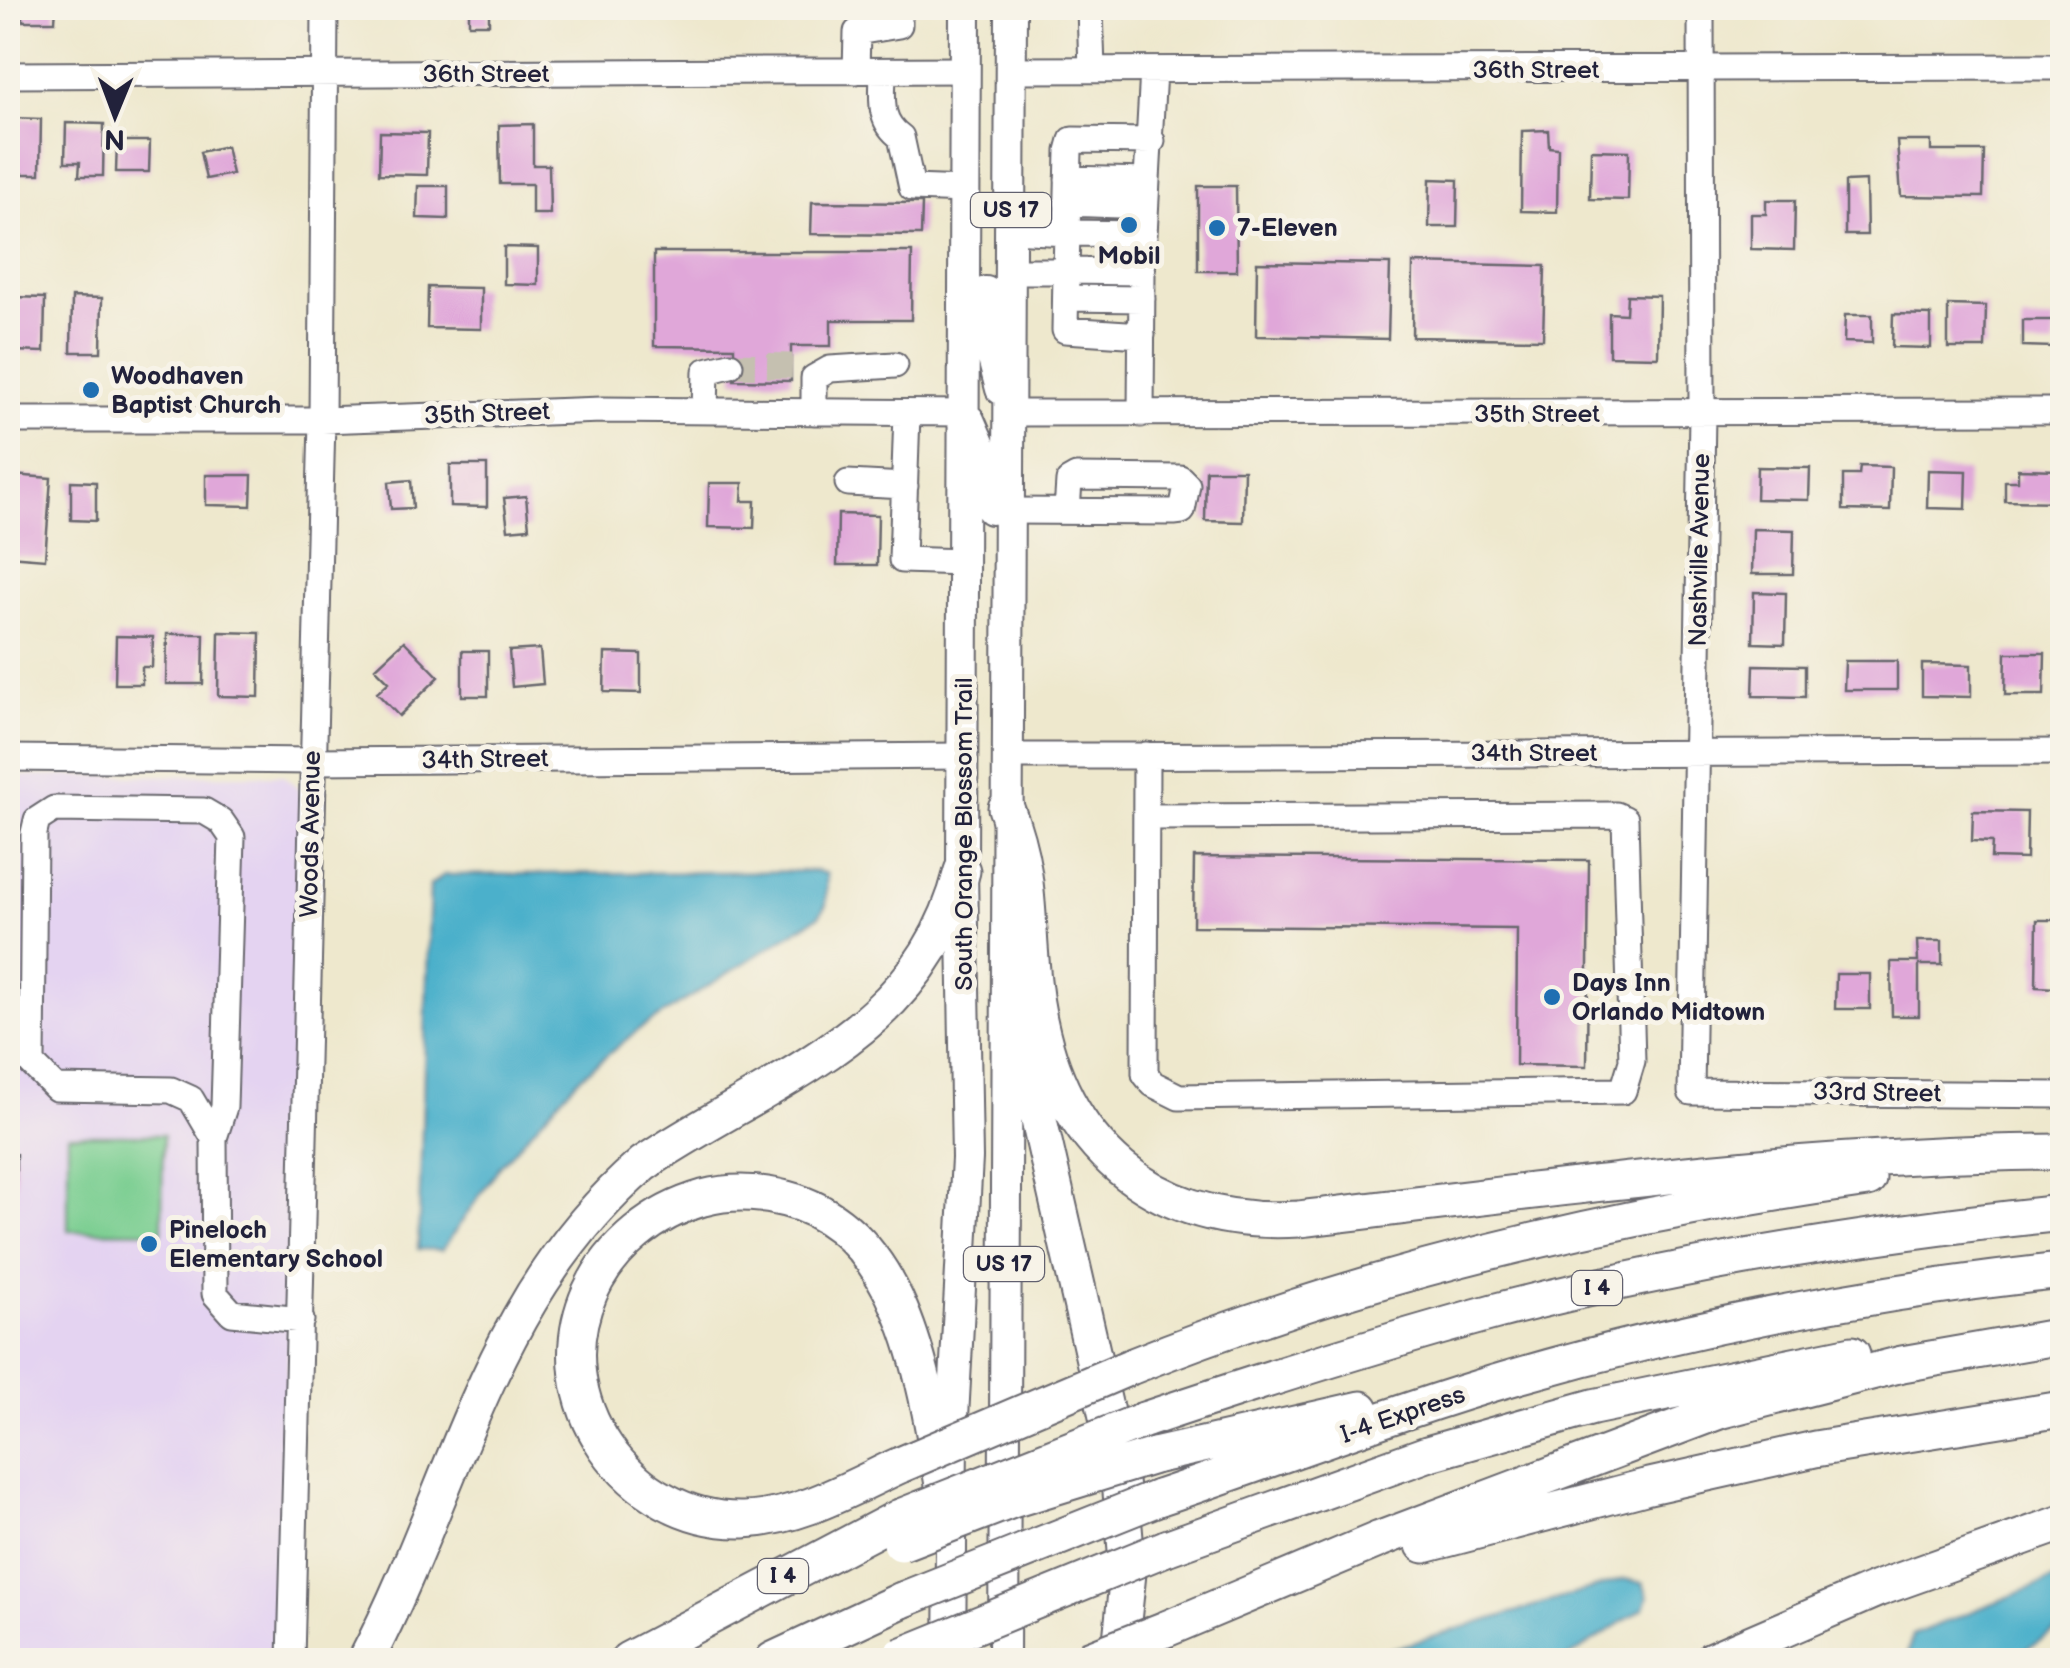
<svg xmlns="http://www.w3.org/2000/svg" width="2070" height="1668" font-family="'Balsamiq Sans',sans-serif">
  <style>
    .built { fill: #e4d3f1 }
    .green { fill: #7ace91; stroke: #4e7866; stroke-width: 2.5 }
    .water { fill: #4cb0cb; stroke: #376983; stroke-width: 2.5 }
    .building { fill: #e0a7d9 }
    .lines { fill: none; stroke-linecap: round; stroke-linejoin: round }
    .minor-tunnel { stroke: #c5c0b0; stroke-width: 25; stroke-dasharray: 25 12; stroke-linecap: butt }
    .minor-casing { stroke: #69676e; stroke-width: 29 }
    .major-casing { stroke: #69676e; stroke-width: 34 }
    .highway-casing { stroke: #69676e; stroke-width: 39 }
    .minor { stroke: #fff; stroke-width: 25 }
    .major { stroke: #fff; stroke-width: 30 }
    .highway { stroke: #fff; stroke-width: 35 }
    .highway-bridge-casing { stroke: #69676e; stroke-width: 39; stroke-linecap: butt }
    .highway-bridge { stroke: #fff; stroke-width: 35 }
    .poi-dot { fill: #1f6fb2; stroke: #f7f3e8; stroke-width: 4 }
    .labels { text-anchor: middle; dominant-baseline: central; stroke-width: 10; stroke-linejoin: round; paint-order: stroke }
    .shield { fill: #f7f3e8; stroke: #62616f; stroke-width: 2.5 }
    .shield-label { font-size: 22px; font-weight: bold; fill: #22223b }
    .street-label { font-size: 25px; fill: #22223b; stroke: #f7f3e8 }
    .poi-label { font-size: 25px; font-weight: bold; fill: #22223b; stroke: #f7f3e8; text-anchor: start }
  </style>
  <rect width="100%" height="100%" fill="#f7f3e8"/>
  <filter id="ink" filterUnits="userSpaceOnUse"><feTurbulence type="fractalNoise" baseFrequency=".01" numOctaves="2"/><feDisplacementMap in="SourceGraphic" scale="20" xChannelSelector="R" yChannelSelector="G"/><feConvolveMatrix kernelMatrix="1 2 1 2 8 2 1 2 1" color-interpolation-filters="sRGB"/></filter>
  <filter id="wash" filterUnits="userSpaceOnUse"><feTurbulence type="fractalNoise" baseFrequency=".0048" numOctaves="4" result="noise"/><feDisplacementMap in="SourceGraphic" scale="40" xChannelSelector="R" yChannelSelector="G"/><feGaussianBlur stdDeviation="2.25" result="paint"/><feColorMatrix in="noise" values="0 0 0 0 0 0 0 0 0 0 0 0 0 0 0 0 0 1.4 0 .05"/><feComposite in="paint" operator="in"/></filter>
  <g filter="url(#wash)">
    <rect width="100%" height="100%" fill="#eee8cd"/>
    <!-- built -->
    <path class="built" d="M283 775 298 788 301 802 281 1660H8V776Z"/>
    <!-- green -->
    <path class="green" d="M68 1135H163L162 1232 68 1231Z"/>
    <!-- water -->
    <path class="water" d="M817 871 827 874 826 905 819 916 638 1030 577 1080 500 1166 442 1250 418 1249 430 885 444 875Z
      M2062 1576V1627L2009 1660H1906L1912 1635Z
      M1624 1579 1643 1583 1648 1597 1644 1608 1564 1660H1356Z"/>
    <g id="blocks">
      <!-- building -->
      <path class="building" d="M23 8H56L55 21H23Z
        M469 8H489V24H469Z
        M11 118 41 119 40 174H10Z
        M66 123 104 124 103 176H79L80 162H65Z
        M533 124V165H549L550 214H532V184H500L499 125Z
        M1548 130 1549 147 1558 148 1557 212 1521 211 1522 131Z
        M380 132 428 133 427 175 379 174Z
        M117 141H150L149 172H116Z
        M1897 141H1931V151H1984L1983 197 1901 196Z
        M226 146 232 174 206 179 200 152Z
        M1591 150 1629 151 1628 200 1590 199Z
        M1430 179 1458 180 1457 227H1429Z
        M1866 181 1867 235H1845V182Z
        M418 186H448V219L417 218Z
        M1198 186H1236L1237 271H1198Z
        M1766 200H1795L1794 250 1751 249V214H1766Z
        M812 202 922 203 921 235 811 234Z
        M504 247 538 248V285L504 284Z
        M654 252H912L911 320H831V346H791V381L734 380V347L654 346Z
        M1257 262 1390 264 1388 339 1256 336Z
        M1413 263 1545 266 1543 339 1412 337Z
        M428 287 481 288V329L427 328Z
        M1627 295 1659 296 1658 357 1609 356V313L1626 314Z
        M14 297 45 298 44 352 13 351Z
        M72 297 102 298 101 352H71Z
        M1948 305 1986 306 1985 348H1948Z
        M1893 314 1931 315V348L1892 347Z
        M1845 315H1872V343L1844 342Z
        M2022 320H2054V347L2022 346Z
        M450 465H487V507L450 506Z
        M1860 466 1891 467 1890 511 1843 510V475H1859Z
        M1757 467 1810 468 1809 500 1756 499Z
        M2018 469 2059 470V502L2005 501V481H2018Z
        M1206 470H1244L1243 522 1205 521Z
        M1928 470 1967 471 1966 509 1927 508Z
        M12 475 51 478 45 559 8 556Z
        M206 475H252L251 506 206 505Z
        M411 480 413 508 391 509 389 482Z
        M71 481 96 482V521L71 520Z
        M709 483H743L742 501H755L754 528 708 527Z
        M526 496 529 528 508 530 504 498Z
        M838 514 878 515 877 565H837Z
        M1753 529 1794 530 1793 574H1752Z
        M1754 592 1786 593 1785 644 1753 643Z
        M219 632 260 633 259 697 218 696Z
        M167 634H204L203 684H166Z
        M116 636 153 637 152 667H142V684H115Z
        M404 641 439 677 399 716 377 693 389 682 375 668Z
        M540 649 543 684 512 687 509 651Z
        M462 651H488V696H462Z
        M605 653 641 654V693L604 692Z
        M2006 653H2045L2044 695H2005Z
        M1845 661H1897V690H1844Z
        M1922 664 1971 665V697L1922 696Z
        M1754 665 1805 666V697L1753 696Z
        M1973 811 2027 812 2026 859 1991 858 1992 842 1972 841Z
        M1194 857 1589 860 1587 1066 1516 1065 1517 929 1193 926Z
        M2037 920H2057L2056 988 2036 987Z
        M1917 941H1942V965H1919V1016H1892L1891 962H1918Z
        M1836 974H1870V1009H1835Z
        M8 1153 16 1154V1206H8Z"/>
    </g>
  </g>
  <g filter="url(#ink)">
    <use href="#blocks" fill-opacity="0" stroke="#69676e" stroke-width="2.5"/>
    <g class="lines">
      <!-- minor-tunnel -->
      <path class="minor-tunnel" d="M730 365 793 366"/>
      <!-- minor casing -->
      <g class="minor-casing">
        <path id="minor" d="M1090 8 1092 70
          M1701 8 1702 414 1691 1092 2062 1095
          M1010 70 2062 67
          M856 71 857 32 899 25V8
          M883 71C883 97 877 120 901 137L912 188 966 190
          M8 75 965 70
          M1068 179 1146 181
          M1067 203 1145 206
          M1011 230 1067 233 1066 271H1011
          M1144 234 1067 233 1069 151 1072 140 1152 141
          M1066 298 1142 299
          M1142 335 1065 330 1066 271 1142 272
          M705 411 706 371 730 365
          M814 412V378L830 369 895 365
          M907 413 902 560 964 562
          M1012 413 2062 411
          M1141 414 1142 272 1153 70
          M8 420H322L602 410 966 413
          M848 483 905 486
          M1011 511 1174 512 1182 511 1187 485 1180 478 1076 477 1069 481 1067 511
          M1006 756 2062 752
          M8 758 312 761 963 756
          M1146 817 1616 815 1625 819 1632 1061 1623 1091 1179 1097 1153 1084 1145 1074 1146 755
          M214 1138 191 1099 171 1090 56 1088 32 1064 34 833 37 820 54 809 204 811 221 821 232 837 224 1107 214 1138 215 1294 232 1313 301 1320
          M291 1660 322 420 325 8"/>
      </g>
      <!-- major casing -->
      <g class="major-casing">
        <path id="major" d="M986 292 989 343 1001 389
          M969 420 991 471V509
          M950 1660 952 1436 967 1158 962 871 965 8
          M1004 1660 1011 8"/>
      </g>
      <!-- highway casing -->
      <g class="highway-casing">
        <path id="highway" d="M1006 808C1035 882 1024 929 1036 1003 1059 1147 1153 1228 1299 1219 1554 1189 1805 1153 2062 1152
          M1021 1018 1031 1085 1119 1469 1128 1573 1119 1660
          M1130 1367C1367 1272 1615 1214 1868 1179
          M1144 1420C1260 1381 1376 1344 1493 1312 1680 1263 1871 1233 2062 1213
          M1154 1456 1361 1409
          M900 1465C850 1488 800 1518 744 1520 629 1523 542 1399 590 1292 611 1246 654 1212 703 1198 730 1191 759 1192 786 1199 917 1233 929 1415 950 1525
          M1158 1498C1278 1458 1397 1411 1518 1376 1695 1325 1879 1291 2062 1271
          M1424 1545 1645 1487 1815 1449 2062 1409
          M1166 1548 1427 1454 1593 1407 1852 1354
          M1166 1629 1380 1539 1722 1410 1902 1364 2062 1336
          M366 1660C457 1486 487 1298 643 1164 771 1077 921 1036 962 871
          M628 1660 900 1517
          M773 1660 902 1600
          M1712 1660 1877 1589 2062 1523"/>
      </g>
      <!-- minor -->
      <use href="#minor" class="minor"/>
      <!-- major -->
      <use href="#major" class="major"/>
      <!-- highway -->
      <use href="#highway" class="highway"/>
      <!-- highway-bridge casing -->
      <g class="highway-bridge-casing">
        <path id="highway-bridge" d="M900 1465 1130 1367
          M900 1517 1144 1420
          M901 1543 1015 1499 1154 1456
          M902 1600 1158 1498
          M901 1656 1166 1548
          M1087 1660 1166 1629"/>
      </g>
      <!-- highway-bridge -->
      <use href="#highway-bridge" class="highway-bridge"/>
    </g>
  </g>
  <!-- markers -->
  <g class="poi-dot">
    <circle cx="1129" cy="225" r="10"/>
    <circle cx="1217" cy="228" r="10"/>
    <circle cx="91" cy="390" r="10"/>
    <circle cx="1552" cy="997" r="10"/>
    <circle cx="149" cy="1244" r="10"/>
  </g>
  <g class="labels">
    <!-- shield labels -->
    <g class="shield">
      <rect x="971" y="193" width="80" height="34" rx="8"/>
      <rect x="964" y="1247" width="80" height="34" rx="8"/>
      <rect x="1572" y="1271" width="50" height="34" rx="8"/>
      <rect x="758" y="1559" width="50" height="34" rx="8"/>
    </g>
    <g class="shield-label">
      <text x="1011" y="210">US 17</text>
      <text x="1004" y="1264">US 17</text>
      <text x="1597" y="1288">I 4</text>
      <text x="783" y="1576">I 4</text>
    </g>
    <!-- street labels -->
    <g class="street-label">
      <text x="1536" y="70">36th Street</text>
      <text x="486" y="74">36th Street</text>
      <text transform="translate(487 414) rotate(-2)">35th Street</text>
      <text x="1537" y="414">35th Street</text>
      <text transform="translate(1700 550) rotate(-89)">Nashville Avenue</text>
      <text x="1534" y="753">34th Street</text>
      <text transform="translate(485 760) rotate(-1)">34th Street</text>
      <text transform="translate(311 834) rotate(-89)">Woods Avenue</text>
      <text transform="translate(964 834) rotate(-90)">South Orange Blossom Trail</text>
      <text transform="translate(1877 1093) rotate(1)">33rd Street</text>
      <text transform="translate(1403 1415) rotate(-19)">I-4 Express</text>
    </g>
    <!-- poi labels -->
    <g class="poi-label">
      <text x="1237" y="228">7-Eleven</text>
      <text x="1129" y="256" text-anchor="middle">Mobil</text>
      <text x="111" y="376">Woodhaven<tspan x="111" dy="29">Baptist Church</tspan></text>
      <text x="1572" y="983">Days Inn<tspan x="1572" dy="29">Orlando Midtown</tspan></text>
      <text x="169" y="1230">Pineloch<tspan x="169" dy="29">Elementary School</tspan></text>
    </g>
  </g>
  <!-- margin -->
  <rect width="2070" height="1668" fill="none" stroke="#f7f3e8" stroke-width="40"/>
  <!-- north arrow -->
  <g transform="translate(115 115) rotate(181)" stroke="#f7f3e8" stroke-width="8" paint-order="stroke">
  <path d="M0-8L18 38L0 25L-18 38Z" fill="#22223b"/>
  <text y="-15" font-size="28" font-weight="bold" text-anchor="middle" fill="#22223b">N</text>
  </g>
</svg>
